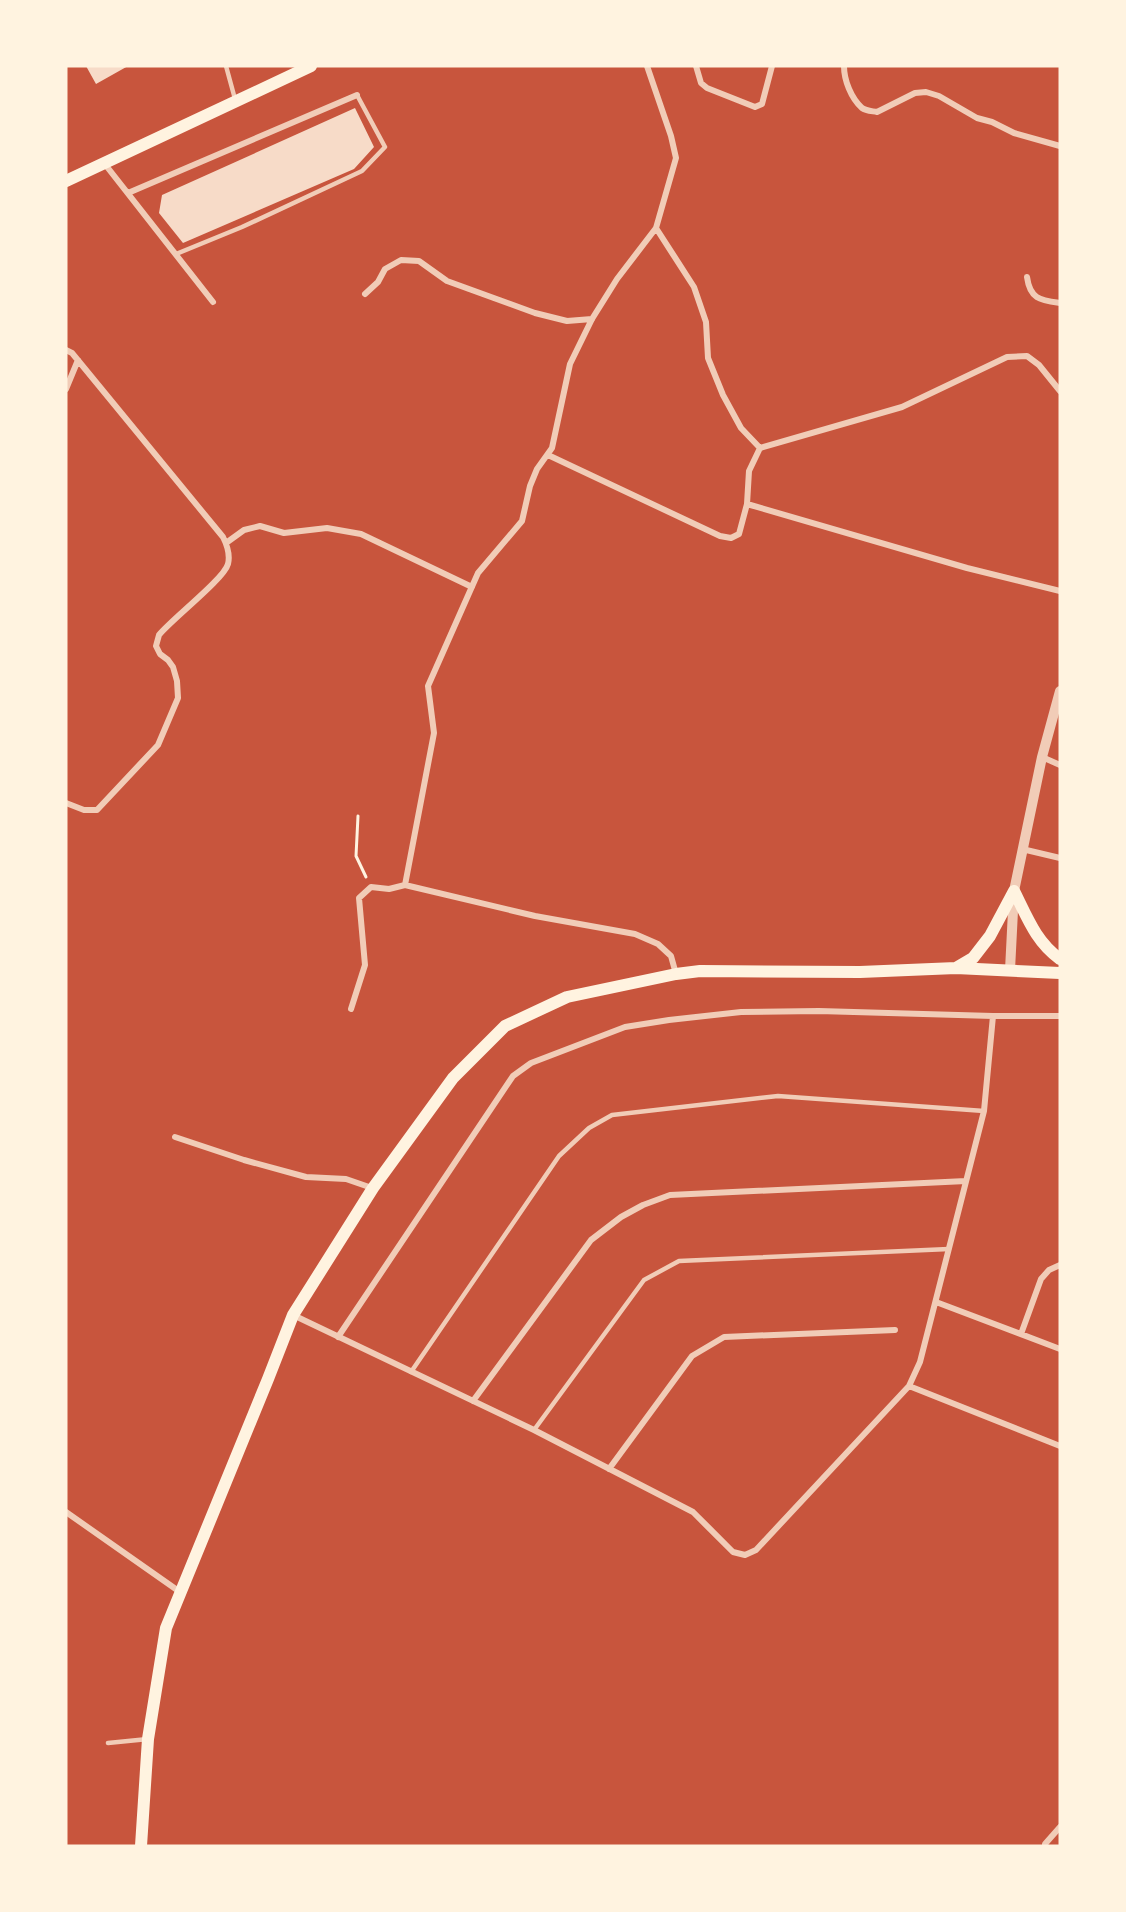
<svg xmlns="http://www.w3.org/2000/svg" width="1126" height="1912" font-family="'Roboto Serif',serif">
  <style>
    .building { fill: #f7dbc8 }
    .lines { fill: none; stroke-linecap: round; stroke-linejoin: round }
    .path { stroke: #fff3e0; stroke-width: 3 }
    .service { stroke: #f1ccb7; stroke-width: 4.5 }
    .minor { stroke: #f1ccb7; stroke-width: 6 }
    .tertiary { stroke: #f1ccb7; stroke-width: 10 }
    .secondary { stroke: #fff3e0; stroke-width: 12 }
  </style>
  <rect width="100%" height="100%" fill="#c8553d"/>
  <!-- building -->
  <path class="building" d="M86 66H128L96 84Z
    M355 108 374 147 354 169 183 243 159 213 162 195Z"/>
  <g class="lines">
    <!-- path -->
    <path class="path" d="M358 816 356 856 366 877"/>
    <!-- service -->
    <path class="service" d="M226 66 235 99
      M176 254 242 227 362 171 385 147 357 95
      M411 1372 559 1156 589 1128 612 1115 778 1096 984 1111
      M534 1430 644 1280 679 1261 949 1249
      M108 1743 148 1739"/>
    <!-- minor -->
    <path class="minor" d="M647 66 671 136 676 158 656 228 617 279 592 319 570 364 552 448 537 469 530 486 522 521 478 573 428 686 434 733 405 885 535 916 635 934 658 944 671 956 676 974
      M696 66 701 83 707 88 755 107 762 104 772 66
      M844 66C844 80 851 98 862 108 866 111 872 111 877 112L915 93 926 92 939 96 977 118 992 122 1014 133 1060 146
      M104 163 213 302
      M128 193 357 95
      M656 228 694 287 706 322 708 358 723 395 741 428 760 448
      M1027 277C1030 299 1040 300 1060 303
      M365 294 378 282 385 269 401 260 419 261 447 281 535 313 567 321 592 319
      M66 350 72 353 223 537C227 545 230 556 228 564 224 579 172 619 159 635L156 646 160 654 168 660 173 667 177 681 178 698 158 745 97 810H84L66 803
      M66 389 78 360
      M548 455 720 536 731 538 739 534 747 504 749 471 760 448 902 407 1007 357 1027 356 1039 365 1060 391
      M747 504 967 568 1060 591
      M226 543 244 530 260 526 284 533 327 528 361 534 472 587
      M1042 757 1060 765
      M1022 849 1060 858
      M351 1009 365 965 359 898 371 887 389 889 405 885
      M175 1137 244 1160 306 1177 346 1179 372 1188
      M936 1302 1060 1349
      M293 1315 534 1430 693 1512 733 1552 745 1555 756 1550 909 1386 920 1362 984 1111 993 1016
      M1021 1334 1041 1279 1049 1270 1060 1265
      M338 1337 513 1076 531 1063 625 1027 669 1020 741 1012 819 1011 993 1016H1060
      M909 1386 1060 1446
      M473 1401 591 1240 621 1217 643 1205 670 1195 966 1181
      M609 1469 692 1356 724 1337 895 1330
      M66 1512 180 1592
      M1045 1846V1844L1060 1827"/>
    <!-- tertiary -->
    <path class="tertiary" d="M1010 970 1014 891 1042 757 1060 691"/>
    <!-- secondary -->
    <path class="secondary" d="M66 181 311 66
      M1014 891C1027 917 1036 942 1060 959
      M956 968 973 958 990 936 1014 891
      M141 1846 148 1739 166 1628 268 1379 293 1315 373 1188 453 1078 505 1026 567 997 676 974 700 971 860 972 956 968 1060 973"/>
  </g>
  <!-- border -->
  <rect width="1126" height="1912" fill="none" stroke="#fff3e0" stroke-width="135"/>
</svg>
